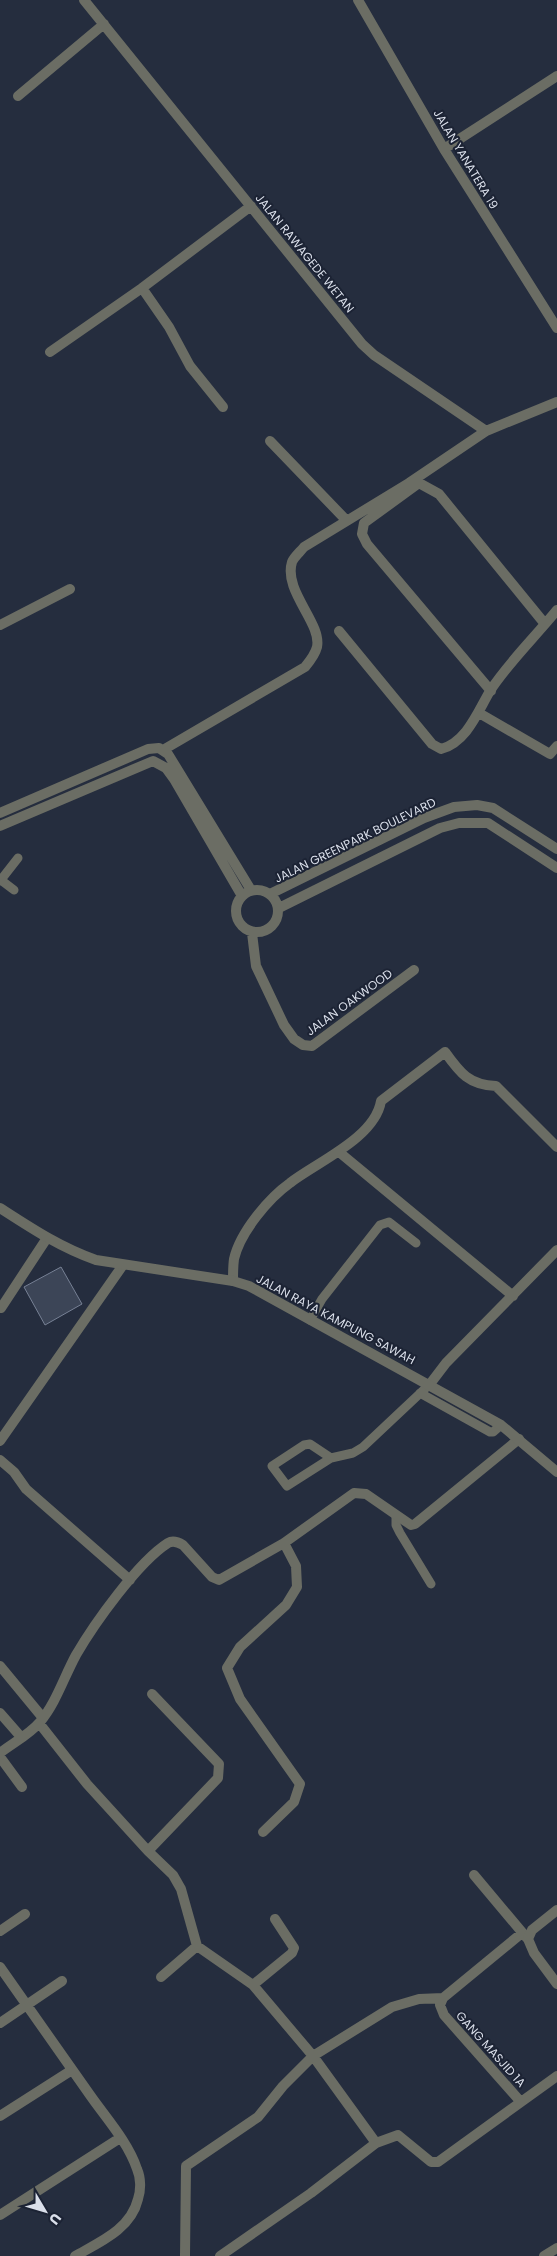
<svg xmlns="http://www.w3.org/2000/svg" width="557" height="2256" font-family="Poppins,sans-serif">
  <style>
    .building { fill: #3c4557; stroke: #778195 }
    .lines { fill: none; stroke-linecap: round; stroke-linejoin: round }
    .service { stroke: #6b6d64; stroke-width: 9 }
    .minor { stroke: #6b6d64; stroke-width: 10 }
    .tertiary { stroke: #6b6d64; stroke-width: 10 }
    .labels { text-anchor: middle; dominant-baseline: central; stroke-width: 4; stroke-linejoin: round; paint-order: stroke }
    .street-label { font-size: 12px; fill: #dadfea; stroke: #1c2334 }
  </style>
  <rect width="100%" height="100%" fill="#252d3e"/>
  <!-- building -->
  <path class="building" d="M61 1267 82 1304 45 1325 24 1287Z"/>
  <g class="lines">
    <!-- service -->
    <path class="service" d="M1 880 14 890
      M0 881 18 858
      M310 1320 322 1299 380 1225 389 1222 416 1243
      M420 1393 490 1432H493L501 1425
      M331 1458 310 1444 304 1445 272 1466 287 1486 331 1458 353 1453 363 1447 430 1384
      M396 1516V1525L400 1533 431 1584"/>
    <!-- minor -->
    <path class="minor" d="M84 0 362 344 374 355 486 431 557 402
      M358 0 444 149 557 328
      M18 96 104 24
      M444 149 557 76
      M142 288 169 327 190 366 223 407
      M50 352 142 288 251 206
      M270 441 346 520
      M0 625 70 589
      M339 631 432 744 441 749C467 742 478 711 490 691 508 663 536 636 557 610
      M491 691 367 544 362 534 364 523 419 483 439 494 545 624
      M479 713 550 754 557 746
      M163 750 305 667C310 661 315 655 317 647 322 623 283 591 292 562 294 557 300 552 304 547L409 483 486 431
      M0 813 148 749 159 748 168 754 251 890
      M0 826 153 761 166 768 174 779 242 896
      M236 911a21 21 0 1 1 42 0a21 21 0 1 1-42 0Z
      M270 894 424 818 454 807 477 805 493 808 557 849
      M279 908 440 828 459 823H488L557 868
      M252 933 256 966 284 1025 294 1039 303 1045 312 1046 414 970
      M339 1152 513 1296
      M233 1281C233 1274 233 1266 234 1259 240 1232 269 1198 290 1183 317 1162 375 1138 381 1101L445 1052C460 1073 469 1085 496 1086L557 1147
      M1 1308 47 1238
      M430 1384 446 1363 557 1250
      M0 1441 123 1265
      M0 1460 14 1472 26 1489 130 1580
      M0 1666 43 1718
      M0 1713 21 1737
      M39 1723 87 1784 148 1851 173 1875 181 1889 197 1946 253 1985 313 2056 376 2143 398 2135 431 2162H438L557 2076
      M0 1753C13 1743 30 1734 40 1722 56 1703 64 1677 76 1655 94 1624 138 1562 168 1543 173 1540 178 1542 183 1545L212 1577 219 1580 284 1543 354 1493 366 1494 411 1525 415 1524 519 1439
      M0 1757 22 1787
      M263 1832 294 1802 300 1784 240 1699 227 1668 240 1647 286 1605 297 1587 296 1566 284 1543
      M148 1851 218 1778 219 1764 152 1694
      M474 1875 526 1937
      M0 1931 25 1914
      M0 1967C30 2009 60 2052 90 2095 106 2118 128 2142 137 2169 141 2178 141 2190 138 2199 131 2229 100 2242 75 2256
      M161 1977 197 1946
      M253 1985 292 1953 294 1948 275 1919
      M0 2023 62 1981
      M520 2101 444 2015 440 2005 443 1998 522 1933
      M0 2116 72 2070
      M0 2215 120 2138
      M185 2256 186 2166 258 2117 283 2086 313 2056 392 2007 419 1999 443 1998
      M220 2256 311 2193 376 2143"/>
    <!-- tertiary -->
    <path class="tertiary" d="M0 1208C31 1228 61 1248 96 1260L233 1281 249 1286 501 1425 557 1472
      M557 1910 532 1930 528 1939 534 1953 557 1984
      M544 2256 557 2248"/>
  </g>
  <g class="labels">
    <!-- street labels -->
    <g class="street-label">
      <text transform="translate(466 159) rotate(59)">JALAN YANATERA 19</text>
      <text transform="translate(305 253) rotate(51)">JALAN RAWAGEDE WETAN</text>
      <text transform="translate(355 840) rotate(-26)">JALAN GREENPARK BOULEVARD</text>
      <text transform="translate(349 1002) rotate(-36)">JALAN OAKWOOD</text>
      <text transform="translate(336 1319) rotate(28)">JALAN RAYA KAMPUNG SAWAH</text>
      <text transform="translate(491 2049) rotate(48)">GANG MASJID 1A</text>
    </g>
  </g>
  <!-- north arrow -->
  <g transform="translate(45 2211) rotate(128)" stroke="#1c2334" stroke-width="4" paint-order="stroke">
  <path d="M0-4L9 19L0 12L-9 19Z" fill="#dadfea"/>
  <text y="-8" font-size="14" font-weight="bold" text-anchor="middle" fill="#dadfea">U</text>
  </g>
</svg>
